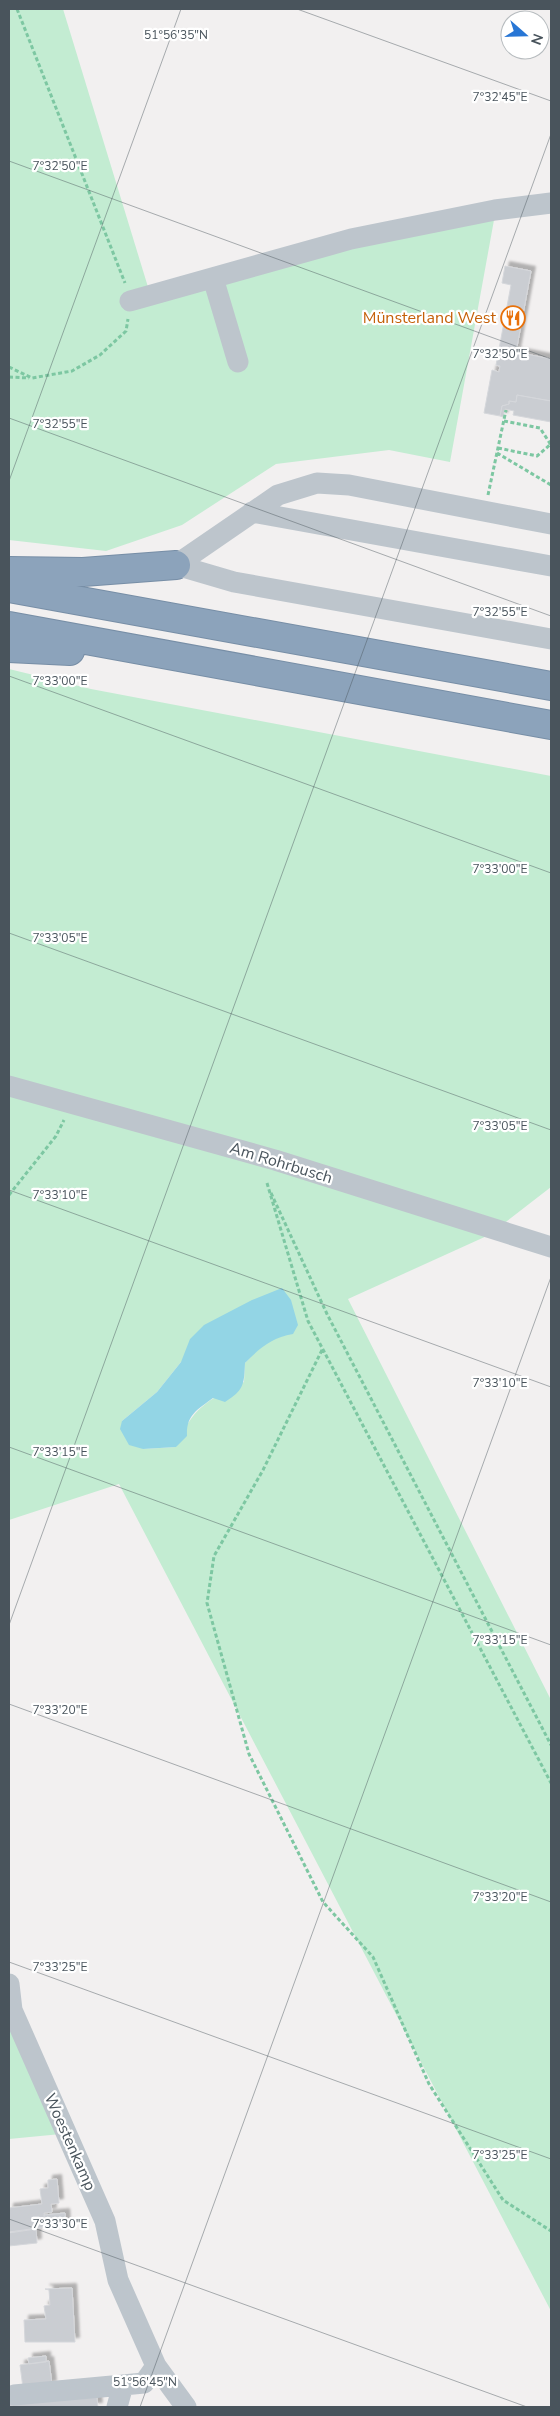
<svg xmlns="http://www.w3.org/2000/svg" width="560" height="2416" font-family="'Nunito Sans',sans-serif">
  <style>
    .green { fill: #c3ecd2; fill-rule: evenodd }
    .water { fill: #93d5e5 }
    .building { fill: #cacdd2; stroke: #d5d7db; filter: url(#shadow) }
    .lines { fill: none; stroke-linecap: round; stroke-linejoin: round }
    .highway-casing { stroke: #778ea6; stroke-width: 30 }
    .path { stroke: #7dc7a2; stroke-width: 3; stroke-dasharray: 4 2.5; stroke-linecap: butt }
    .minor { stroke: #bdc5cc; stroke-width: 21 }
    .highway { stroke: #8ca3bb; stroke-width: 28 }
    .ticks { fill: none; stroke: #49545c; stroke-width: 1; stroke-opacity: 0.45 }
    .labels { text-anchor: middle; dominant-baseline: central; stroke-width: 4.5; stroke-linejoin: round; paint-order: stroke }
    .food-label { font-size: 16px; fill: #c56008; stroke: #fff; text-anchor: end }
    .street-label { font-size: 16px; fill: #49545c; stroke: #fff }
    .ticks-label { font-size: 12px; text-anchor: middle; fill: #49545c; stroke: #fff; stroke-width: 4.5; stroke-linejoin: round; paint-order: stroke }
  </style>
  <defs>
    <filter id="shadow"><feDropShadow dx="4.5" dy="-4.5" stdDeviation="1" flood-color="#0004"/></filter>
  </defs>
  <rect width="100%" height="100%" fill="#f2f0f0"/>
  <!-- green -->
  <path class="green" d="M9 9H63L148 287 494 220 450 462 389 450 276 464 182 525 106 551 9 540Z
    M9 669 91 689 551 776V1187L489 1235 348 1299 551 1700V2311L119 1484 9 1520ZM297 1325 261 1346 245 1363 244 1382C206 1401 193 1407 176 1447L143 1449 122 1421 157 1392 181 1362Z
    M9 2018 61 2134 9 2139Z"/>
  <!-- water -->
  <path class="water" d="M282 1288 291 1300 298 1325 293 1334C271 1338 260 1348 245 1363 244 1385 244 1390 225 1402L213 1398C197 1410 186 1415 187 1436L176 1447 143 1449 129 1445 120 1429 122 1421 157 1392 181 1362 190 1339 204 1325 252 1300Z"/>
  <!-- building -->
  <path class="building" d="M505 266 531 271 516 352 551 359V401L517 395 516 402 509 401V404L502 406 500 416 484 413 492 370 499 372 500 366 496 365 511 285 502 283Z
    M517 395 551 401V422L513 415 514 411 505 409 503 417 500 416 502 406 509 404V401L516 402Z
    M57 2179 59 2203 51 2204 52 2212 44 2213 45 2227 9 2232V2208L42 2204 40 2189 48 2188V2180Z
    M65 2213 66 2225 45 2227 44 2215Z
    M36 2229 37 2243 9 2246V2233Z
    M72 2288 75 2342H25L24 2320 46 2319 44 2306 50 2305 49 2290 45 2289Z
    M46 2356V2362L29 2364 28 2358Z
    M49 2361 52 2385 23 2388 20 2365Z
    M96 2391 98 2407H9V2400Z"/>
  <g class="lines">
    <!-- highway casing -->
    <g class="highway-casing">
      <path id="highway" d="M9 571 83 572 176 565
        M9 588 551 686
        M9 626 551 725
        M9 648 70 651"/>
    </g>
    <!-- path -->
    <path class="path" d="M17 9 125 283
      M9 367 32 378 72 371 100 355 126 331 128 319
      M9 377 29 378
      M504 421 540 428 551 445
      M498 448 537 456 551 444
      M497 453 551 485
      M488 495 506 410
      M267 1183 308 1321 551 1783
      M271 1193 327 1314 551 1745
      M9 1195 56 1136 64 1120
      M322 1350 263 1470 214 1556 207 1603 249 1754 323 1902 373 1957 429 2084 503 2200 551 2231"/>
    <!-- minor -->
    <path class="minor" d="M213 278 238 362
      M130 301 351 239 495 210 551 203
      M252 512 551 566
      M176 565 278 495 317 483 349 485 551 524
      M176 565 234 582 551 639
      M9 1086 275 1160 551 1247
      M9 1984 12 2010 105 2221 118 2280 156 2366 186 2407
      M14 2395 123 2385
      M117 2407 123 2385 144 2383 156 2366"/>
    <!-- highway -->
    <use href="#highway" class="highway"/>
  </g>
  <!-- ticks -->
  <path class="ticks" d="M297 9 551 101M9 161 551 359M9 418 551 616M9 481 181 9M9 676 551 873M9 933 551 1130M9 1190 551 1387M9 1447 551 1645M9 1625 551 134M9 1704 551 1902M9 1962 551 2159M9 2219 527 2407M140 2407 551 1277"/>
  <!-- icons -->
  <defs>
    <g id="restaurant-ring" transform="scale(1.25)"><circle r="9.5" fill="#fff" stroke="#e8710a" stroke-width="1.5"/><path d="M-5-6h1v4h1v-4h1v4h1v-4h1v5L-1.5 .5V6h-2V.5L-5-1ZM5-6V6H3V1.5H1.5Q1.5-4 5-6Z" fill="#e8710a"/></g>
  </defs>
  <g fill-rule="evenodd">
    <use href="#restaurant-ring" x="513" y="318"/>
  </g>
  <g class="labels">
    <!-- food labels -->
    <g class="food-label">
      <text x="496" y="318">Münsterland West</text>
    </g>
    <!-- street labels -->
    <g class="street-label">
      <text transform="translate(281 1163) rotate(17)">Am Rohrbusch</text>
      <text transform="translate(70 2142) rotate(66)">Woestenkamp</text>
    </g>
  </g>
  <g class="ticks-label">
    <text x="176" y="39">51°56'35"N</text>
    <text x="500" y="101">7°32'45"E</text>
    <text x="60" y="170">7°32'50"E</text>
    <text x="500" y="358">7°32'50"E</text>
    <text x="60" y="428">7°32'55"E</text>
    <text x="500" y="616">7°32'55"E</text>
    <text x="60" y="685">7°33'00"E</text>
    <text x="500" y="873">7°33'00"E</text>
    <text x="60" y="942">7°33'05"E</text>
    <text x="500" y="1130">7°33'05"E</text>
    <text x="60" y="1199">7°33'10"E</text>
    <text x="500" y="1387">7°33'10"E</text>
    <text x="60" y="1456">7°33'15"E</text>
    <text x="500" y="1644">7°33'15"E</text>
    <text x="60" y="1714">7°33'20"E</text>
    <text x="500" y="1901">7°33'20"E</text>
    <text x="60" y="1971">7°33'25"E</text>
    <text x="500" y="2159">7°33'25"E</text>
    <text x="60" y="2228">7°33'30"E</text>
    <text x="145" y="2386">51°56'45"N</text>
  </g>
  <!-- border -->
  <rect width="560" height="2416" fill="none" stroke="#49545c" stroke-width="20"/>
  <!-- north arrow -->
  <g transform="translate(525 35) rotate(110)"><circle r="24" fill="#ffffff" stroke="#b6bbbe"/>
  <path d="M0-4L9 19L0 12L-9 19Z" fill="#2876d5"/>
  <text y="-8" font-size="14" font-weight="bold" text-anchor="middle" fill="#49545c">N</text>
  </g>
</svg>
